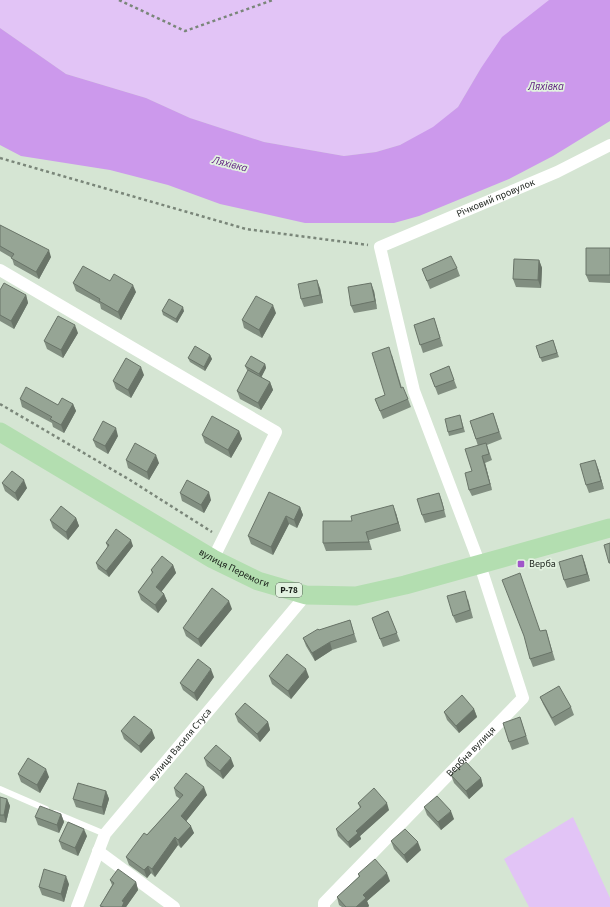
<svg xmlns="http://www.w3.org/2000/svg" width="610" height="907" font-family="'Source Sans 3',sans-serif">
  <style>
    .green { fill: #e2c4f6 }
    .water { fill: #cc99ec }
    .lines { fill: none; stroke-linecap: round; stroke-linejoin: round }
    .path { stroke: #7a8679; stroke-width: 2.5; stroke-dasharray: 3 3; stroke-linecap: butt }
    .lane { stroke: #fff; stroke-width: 6 }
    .street { stroke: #fff; stroke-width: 12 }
    .primary { stroke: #b3deb0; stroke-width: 19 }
    .wall { fill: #818e80 }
    .shaded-wall { fill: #697468 }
    .building { fill: #96a595; stroke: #697468 }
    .poi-dot { fill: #a056c9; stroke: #e2f2e0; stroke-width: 1.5 }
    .labels { text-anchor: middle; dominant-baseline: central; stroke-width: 3.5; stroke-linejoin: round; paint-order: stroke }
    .shield { fill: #e2f2e0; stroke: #555e55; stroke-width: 1 }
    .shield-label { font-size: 9px; font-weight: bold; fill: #191f19 }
    .street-label { font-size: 10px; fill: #191f19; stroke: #e2f2e0 }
    .poi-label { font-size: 10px; fill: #191f19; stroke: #e2f2e0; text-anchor: start }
    .water-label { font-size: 11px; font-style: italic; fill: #602080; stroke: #e2f2e0 }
  </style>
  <rect width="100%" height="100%" fill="#d5e5d3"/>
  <!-- green -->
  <path class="green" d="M0 0H549L481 68 458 107 433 128 400 145 376 152 344 156 264 142 190 118 146 98 66 74 0 28Z
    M573 817 610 898V907H529L504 859Z"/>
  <!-- water -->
  <path class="water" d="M549 0H610V121L553 156 509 179 419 216 394 223H305L220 204 168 185 110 170 21 156 0 145V28L66 74 146 98 190 118 264 142 344 156 376 152 400 145 433 127 458 107 481 68 502 37Z"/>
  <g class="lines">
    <!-- path -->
    <path class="path" d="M119 0 185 31 273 0
      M0 158 246 229 368 245
      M0 404 130 480 212 532"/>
    <!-- lane -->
    <path class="lane" d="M0 789 46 809
      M55 813 105 834"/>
    <!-- street -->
    <g class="street">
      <path d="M0 270 276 432 213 559"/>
      <path d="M98 851 174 907"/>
      <path id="s1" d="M77 907 105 834 306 595"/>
      <path id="s2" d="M324 907V903L523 698 480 565 414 391 380 247 557 172 610 145"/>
    </g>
    <!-- primary -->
    <path class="primary" id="s3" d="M0 432 213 559 258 581 306 595 356 596 405 585 610 528"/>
  </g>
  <!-- wall -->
  <path class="wall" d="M0 225 51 257 39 279 14 265 12 258 0 251Z
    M610 248V283L589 282 586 275Z
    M539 260 542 268 541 288 516 287 513 279Z
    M457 268 460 276 430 289 422 269Z
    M73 283 136 292 121 320 101 309 100 304 76 291Z
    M320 288 323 303 304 307 301 299Z
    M0 290 26 295 28 303 14 329 0 321Z
    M374 291 377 309 354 313 351 306Z
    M162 311H184L177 323 163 315Z
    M276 313 262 338 244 328 242 320Z
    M434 318 443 346 423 353 414 325Z
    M78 333 63 358 47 349 44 341Z
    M553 340 559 357 542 362 536 346Z
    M210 355 212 359 205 371 190 362 188 358Z
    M392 355 402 388 408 399 411 407 383 419 375 399 385 395Z
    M265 364 266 368 261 377 270 382 273 390 261 410 240 399 237 391 248 371 247 370 245 366Z
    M449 366 457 388 438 395 430 374Z
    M144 375 131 398 116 389 113 381Z
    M20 399 58 405 73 404 76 411 64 433 53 427 52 423 22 407Z
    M493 413 502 439 487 445 492 460 485 463 492 490 472 496 469 490 472 471 478 446 470 421Z
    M460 415 465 432 449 436 448 432Z
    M239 431 242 439 231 458 205 443 202 435Z
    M118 436 108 454 96 447 93 440Z
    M126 460 159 463 149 480 128 468Z
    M598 468 604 489 589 493 586 485Z
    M2 483 27 488 18 501 5 491Z
    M180 493 211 500 204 513 182 501Z
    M439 493 446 517 425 523 422 515Z
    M300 507 303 515 297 528 289 524 273 555 251 544 248 536Z
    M396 513 401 531 369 540 372 550 326 551 323 543Z
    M76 518 79 526 68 540 53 528 50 520Z
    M106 543 133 546 109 577 98 569 96 563 108 548Z
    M582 555 590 581 567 588 564 580Z
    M173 565 176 573 161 591 164 594 167 601 158 613 141 600 138 592 152 574 151 570Z
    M468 599 473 618 456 623 453 616Z
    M232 609 201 647 186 636 183 628Z
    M388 611 400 641 383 647 372 618Z
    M350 620 357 642 332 650 315 661 306 646 303 638 319 630Z
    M546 630 555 660 533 667 530 659 541 631Z
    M269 676 309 677 291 699 272 684Z
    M214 677 197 701 183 690 180 683Z
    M540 697 571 707 574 715 555 726 543 704Z
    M474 709 477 717 459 733 447 720 444 712Z
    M235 714 268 722 270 730 260 742 238 722Z
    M520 717 529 744 512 750 509 742Z
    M121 731 155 738 141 753 124 739Z
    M204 758 234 766 223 779 207 766Z
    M18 774 49 777 40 793 21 782Z
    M451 775 481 778 483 786 469 799 454 783Z
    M174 788 207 795 186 821 194 833 181 848 178 845 155 877 151 873 147 878 129 865 126 857 180 799 176 796Z
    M106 791 109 799 104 815 76 807 73 799Z
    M0 797 7 799 10 806 6 823 0 822Z
    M358 803 389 810 360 836 361 839 350 848 338 836 336 829 360 808Z
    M424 807 454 819 441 830 427 815Z
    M61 814 64 822 59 833 38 825 35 817Z
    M87 836 78 856 62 849 59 841Z
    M391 841 421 850 407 863 394 849Z
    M358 874 390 881 367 901 369 906 368 907H342L339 905 337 897 359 877Z
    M110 880 136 882 138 890 126 907H101L100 906 112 885Z
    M69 884 64 902 42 895 39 887Z"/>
  <!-- shaded-wall -->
  <path class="shaded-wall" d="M49 250 51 257 39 279 36 272Z
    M539 260 542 268 541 288 538 280Z
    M317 280 320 288 323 303 320 295Z
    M371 283 374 291 377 309 375 301Z
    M133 285 136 292 121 320 118 312Z
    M26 295 28 303 14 329 11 321Z
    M273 305 276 313 262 338 259 330Z
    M183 307 184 311 177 323 176 319Z
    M75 325 78 333 63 358 61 350Z
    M210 355 212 359 205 371 204 367Z
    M265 364 266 368 261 378 259 374Z
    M141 367 144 375 131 398 128 390Z
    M270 382 273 390 261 410 258 403Z
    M73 404 76 411 64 433 61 425Z
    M116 428 118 436 108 454 105 446Z
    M239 431 242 439 231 458 228 450Z
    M156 455 159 463 149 480 147 472Z
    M482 456 485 463 492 490 490 484Z
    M595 460 598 468 604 489 601 481Z
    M24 480 27 488 18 501 15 493Z
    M209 492 211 500 204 513 201 505Z
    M439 493 442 501 446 517 444 510Z
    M393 505 396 513 401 531 398 523Z
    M300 507 303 515 297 528 294 520Z
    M286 516 289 524 273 555 271 547Z
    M76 518 79 526 68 540 66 532Z
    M131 540 133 546 109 577 106 571Z
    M582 555 585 563 590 581 587 574Z
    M173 565 176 573 159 595 156 587Z
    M164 594 167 601 158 613 155 605Z
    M229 601 232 609 201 647 198 639Z
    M330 642 332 650 315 661 312 653Z
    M211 669 214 677 197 701 194 693Z
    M306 669 309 677 291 699 288 691Z
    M474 709 477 717 459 733 456 726Z
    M268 722 270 730 260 742 257 734Z
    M152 730 155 738 141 753 139 746Z
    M231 758 234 766 223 779 220 771Z
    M46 769 49 777 40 793 37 785Z
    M481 778 483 786 469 799 466 791Z
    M204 787 207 795 184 824 181 816Z
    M106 791 109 799 104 815 102 807Z
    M7 799 10 806 6 823 4 815Z
    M387 803 389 810 360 836 361 839 350 848 348 842 356 831Z
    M451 811 454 819 441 830 438 822Z
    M61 814 64 822 59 833 57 825Z
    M191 826 194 833 181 848 178 840Z
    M84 829 87 836 78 856 75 848Z
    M175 837 178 845 155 877 152 869Z
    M418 842 421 850 407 863 404 855Z
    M148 866 151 873 147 878 144 870Z
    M387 873 390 881 367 901 369 906 368 907H356L363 895Z
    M66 876 69 884 64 902 61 894Z
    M136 882 138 890 126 907H122V901Z"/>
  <!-- building -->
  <path class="building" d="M0 225 49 250 36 272 11 258 14 254 0 246Z
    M586 248H610V275H586Z
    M451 256 457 268 427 281 422 269Z
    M514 259 539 260 538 280 513 279Z
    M83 266 110 281 114 274 133 285 118 312 99 301 100 299 73 283Z
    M317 280 320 295 301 299 298 284Z
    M4 283 26 295 11 321 0 315V290Z
    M371 283 375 301 351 306 348 287Z
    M256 296 273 305 259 330 242 320Z
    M169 299 183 307 176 319 162 311Z
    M58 316 75 325 61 350 44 341Z
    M434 318 440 338 420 345 414 325Z
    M553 340 557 353 540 358 536 346Z
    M195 346 210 355 204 367 188 358Z
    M389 347 401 388 403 387 408 399 380 411 375 399 385 395 372 353Z
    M251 356 265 364 259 374 245 366Z
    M126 358 141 367 128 390 113 381Z
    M449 366 454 380 435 387 430 374Z
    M248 370 270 382 258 403 237 391Z
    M26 387 58 405 62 398 73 404 61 425 50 419 52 417 20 399Z
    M493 413 499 432 476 439 470 421Z
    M460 415 463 428 448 432 445 419Z
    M212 416 239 431 228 450 202 435Z
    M103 421 116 428 105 446 93 440Z
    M135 443 156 455 147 472 126 460Z
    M486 443 489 454 482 456 490 484 469 490 465 473 472 471 465 449Z
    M595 460 601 481 586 485 580 464Z
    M12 471 24 480 15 493 2 483Z
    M187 480 209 492 201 505 180 493Z
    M269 492 300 507 294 520 286 516 271 547 248 536Z
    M439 493 444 510 422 515 417 499Z
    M393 505 398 523 366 532 369 542 323 543V521H352L351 516Z
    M61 506 76 518 66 532 50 520Z
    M116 529 131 540 106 571 96 563 109 545 106 543Z
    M610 543V563H609L604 545Z
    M582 555 587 574 564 580 559 562Z
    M162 556 173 565 156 587 164 594 155 605 138 592 153 572 151 570Z
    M520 573 540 631 546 630 552 652 530 659 524 636 502 580Z
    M212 588 229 601 198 639 183 628Z
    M465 591 470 610 453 616 447 596Z
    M388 611 397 633 380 639 372 618Z
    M350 620 354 634 330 642 312 653 303 638 318 629 319 630Z
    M287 654 306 669 288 691 269 676Z
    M198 659 211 669 194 693 180 683Z
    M559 686 571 707 552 718 540 697Z
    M462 695 474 709 456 726 444 712Z
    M245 703 268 722 257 734 235 714Z
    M134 716 152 730 139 746 121 731Z
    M520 717 526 736 509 742 503 723Z
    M216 745 231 758 220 771 204 758Z
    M28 758 46 769 37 785 18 774Z
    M466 762 481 778 466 791 451 775Z
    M186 773 204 787 181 816 191 826 178 840 175 837 152 869 148 866 144 870 126 857 144 833 147 835 183 795 174 788Z
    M78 783 106 791 102 807 73 799Z
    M374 788 387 803 356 831 358 833 348 842 336 829 361 807 358 803Z
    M437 796 451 811 438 822 424 807Z
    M0 797 7 799 4 815H0Z
    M40 806 61 814 57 825 35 817Z
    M68 822 84 829 75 848 59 841Z
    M405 829 418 842 404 855 391 841Z
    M375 859 387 873 363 895 366 898 356 907H346L337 897 360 876 358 874Z
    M44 869 66 876 61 894 39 887Z
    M118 869 136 882 122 901 124 902 122 907H104L100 906 114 883 110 880Z"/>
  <!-- markers -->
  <rect class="poi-dot" x="517" y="560" width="8" height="8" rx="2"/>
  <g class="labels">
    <!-- shield labels -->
    <rect class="shield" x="276" y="583" width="26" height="14" rx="3"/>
    <g class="shield-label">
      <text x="289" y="590">Р-78</text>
    </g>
    <!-- street labels -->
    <g class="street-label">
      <text stroke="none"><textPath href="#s2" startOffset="889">Річковий провулок</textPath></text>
      <text stroke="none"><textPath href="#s3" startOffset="271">вулиця Перемоги</textPath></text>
      <text stroke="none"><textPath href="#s1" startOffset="195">вулиця Василя Стуса</textPath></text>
      <text stroke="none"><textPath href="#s2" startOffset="215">Вербна вулиця</textPath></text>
    </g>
    <!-- poi labels -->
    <g class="poi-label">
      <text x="529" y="564">Верба</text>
    </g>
    <!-- water labels -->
    <g class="water-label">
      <text x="546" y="86">Ляхівка</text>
      <text transform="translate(230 164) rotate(14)">Ляхівка</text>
    </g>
  </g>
</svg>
